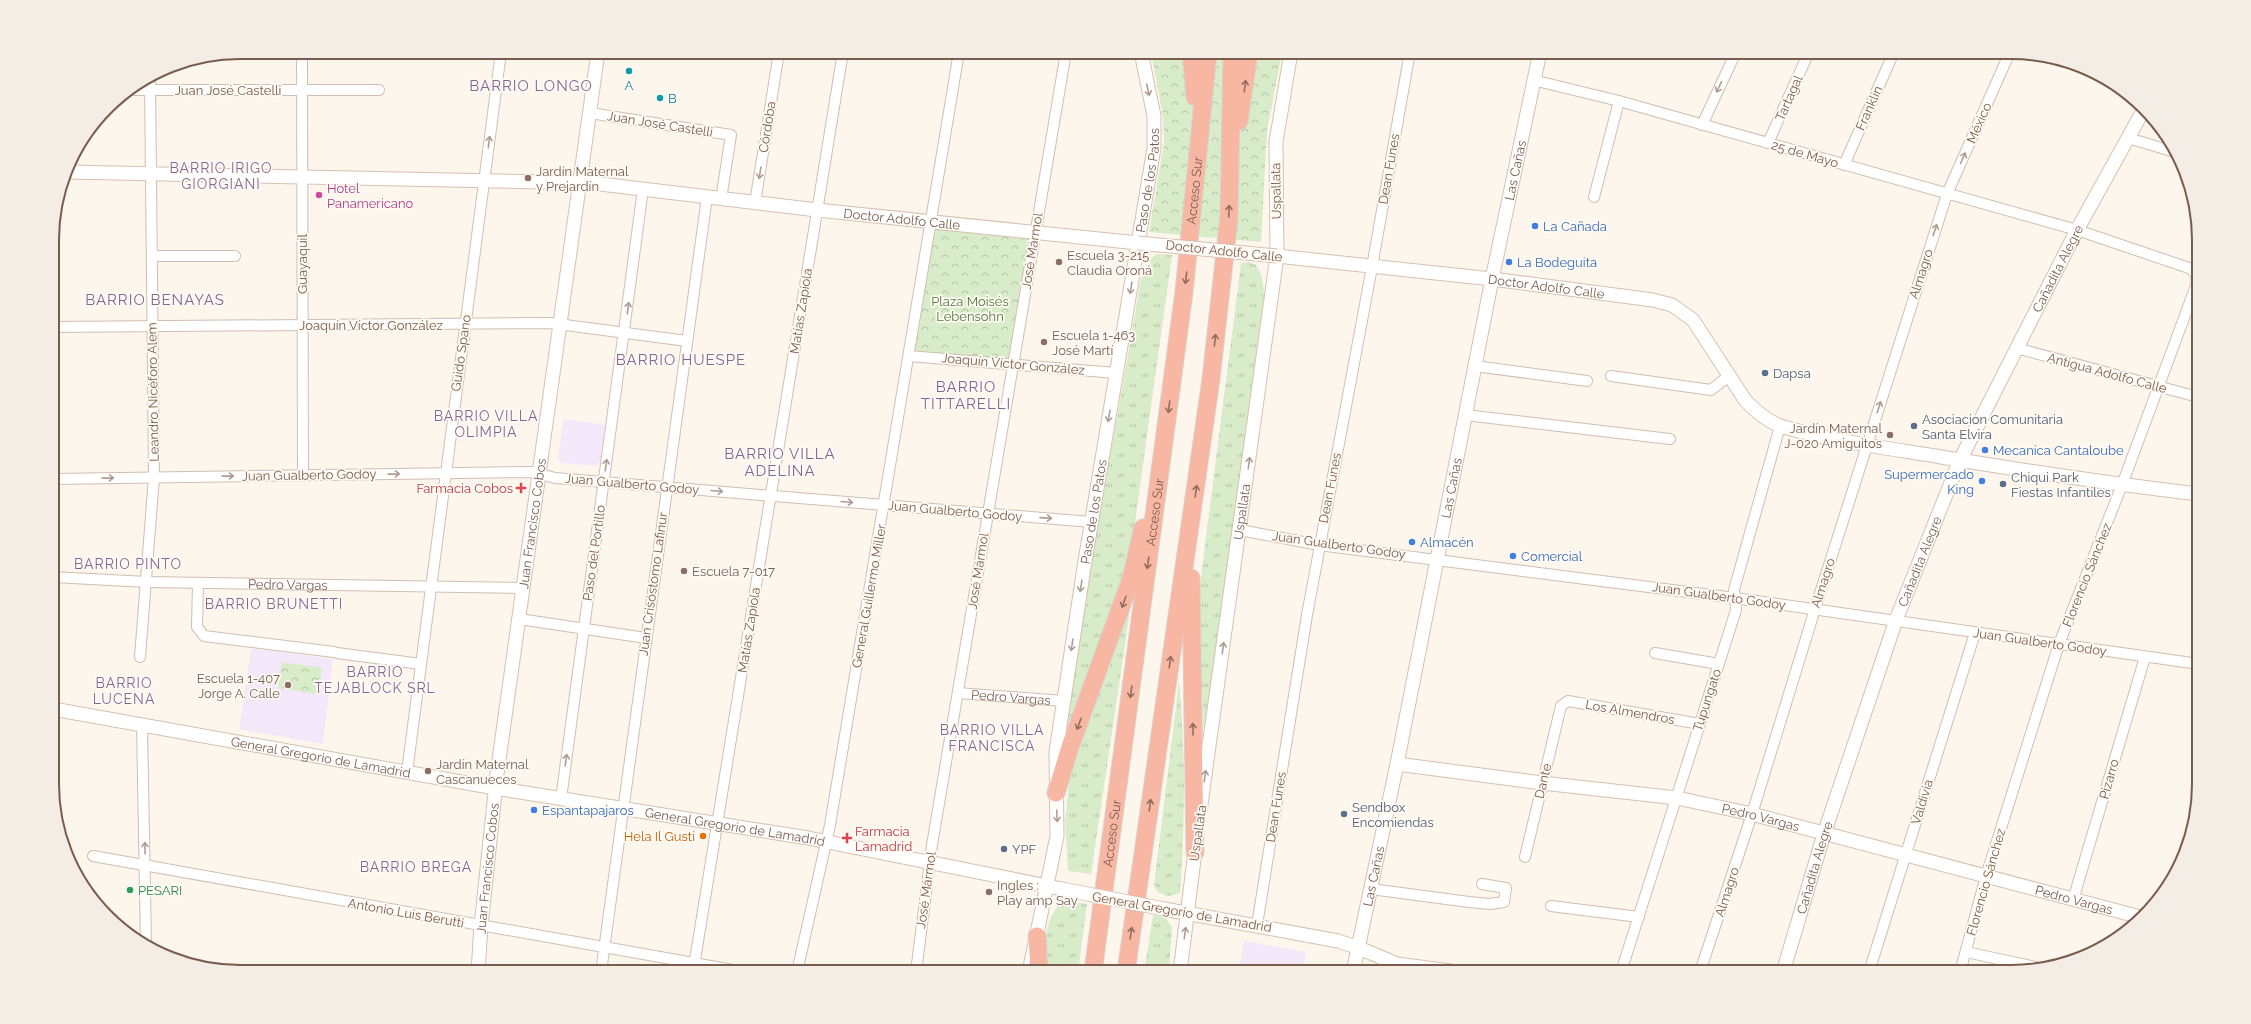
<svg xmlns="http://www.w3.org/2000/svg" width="2251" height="1024" font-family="Raleway,sans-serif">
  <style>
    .education { fill: #f3e8fa }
    .grass { fill: url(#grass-tufts) }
    .park { fill: url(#park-crowns) }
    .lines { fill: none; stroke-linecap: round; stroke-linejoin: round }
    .street-casing { stroke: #d1beb0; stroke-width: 12 }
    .secondary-casing { stroke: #d6c0b0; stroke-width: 15 }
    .highway-casing { stroke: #dad1cd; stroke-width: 19 }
    .street { stroke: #fff; stroke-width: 10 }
    .secondary { stroke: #fff; stroke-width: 13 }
    .highway { stroke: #f7b7a3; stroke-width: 17 }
    .secondary-bridge-casing { stroke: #d6c0b0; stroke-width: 15; stroke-linecap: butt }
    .secondary-bridge { stroke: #fff; stroke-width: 13 }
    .oneway { stroke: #936e5e }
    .oneway2 { stroke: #af9d94 }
    .culture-dot { fill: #0f9aa8; stroke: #fffaf3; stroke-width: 1.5 }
    .education-dot { fill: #8d6e63; stroke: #fffaf3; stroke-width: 1.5 }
    .hotel-dot { fill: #d1479c; stroke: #fffaf3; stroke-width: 1.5 }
    .shop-dot { fill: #3f7fe0; stroke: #fffaf3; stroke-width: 1.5 }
    .service-dot { fill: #5c6f8a; stroke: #fffaf3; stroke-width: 1.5 }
    .health-dot { fill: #e0444e; stroke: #fffaf3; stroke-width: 1.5 }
    .food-dot { fill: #e8710a; stroke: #fffaf3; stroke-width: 1.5 }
    .leisure-dot { fill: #2e9e5b; stroke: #fffaf3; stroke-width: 1.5 }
    .labels { text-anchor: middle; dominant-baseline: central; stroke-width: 3.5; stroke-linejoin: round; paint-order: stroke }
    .culture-label { font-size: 13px; fill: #0d838f; stroke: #fffaf3 }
    .street-label { font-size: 13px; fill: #7a5c4d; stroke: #fffaf3 }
    .education-label { font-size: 13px; fill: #785e54; stroke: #fffaf3; text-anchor: start }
    .hotel-label { font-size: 13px; fill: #b23c85; stroke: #fffaf3; text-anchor: start }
    .shop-label { font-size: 13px; fill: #366cbe; stroke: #fffaf3; text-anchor: start }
    .park-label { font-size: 13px; fill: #537a41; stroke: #fffaf3 }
    .service-label { font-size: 13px; fill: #4e5e75; stroke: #fffaf3; text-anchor: start }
    .health-label { font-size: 13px; fill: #be3a42; stroke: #fffaf3; text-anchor: end }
    .food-label { font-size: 13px; fill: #c56008; stroke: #fffaf3; text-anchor: end }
    .leisure-label { font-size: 13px; fill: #27864d; stroke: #fffaf3; text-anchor: start }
    .neighbourhood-label { font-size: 14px; letter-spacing: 1px; fill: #846695; stroke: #fffaf3 }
    .quarter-label { font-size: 15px; letter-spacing: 1px; fill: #846695; stroke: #fffaf3 }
    .rim { fill: none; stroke: #7a5c4d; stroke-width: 2 }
  </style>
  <defs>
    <pattern id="grass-tufts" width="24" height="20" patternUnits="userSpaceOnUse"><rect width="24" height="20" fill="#d8ecc9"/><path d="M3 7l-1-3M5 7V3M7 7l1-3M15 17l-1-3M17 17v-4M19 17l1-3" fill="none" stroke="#b4c2a5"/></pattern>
    <pattern id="park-crowns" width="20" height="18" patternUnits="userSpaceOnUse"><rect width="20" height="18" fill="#d8ecc9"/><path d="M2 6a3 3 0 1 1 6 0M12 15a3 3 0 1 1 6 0" fill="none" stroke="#b4c2a5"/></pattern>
  </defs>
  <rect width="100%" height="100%" fill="#fdf6ec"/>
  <!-- education -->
  <path class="education" d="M563 419 605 425 600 462 596 466 561 463 558 459Z
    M251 648 333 659 323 744 239 729Z
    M1244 941 1306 952 1302 972H1238Z"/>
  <!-- grass -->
  <path class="grass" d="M1157 254 1172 255 1128 573 1064 746 1066 707 1136 309C1139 292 1140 263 1157 254Z
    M1249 262 1256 265C1263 276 1264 286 1264 298L1207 712 1203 729 1200 587 1202 569 1241 263Z
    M1131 604 1091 874 1068 871 1065 821 1069 782 1092 710Z
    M1179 682C1186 752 1185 823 1180 893L1168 896 1158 892 1154 885Z
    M1069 901 1087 904 1078 972H1044C1044 948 1043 924 1059 905Z
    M1153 915 1165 917 1172 927 1169 972H1144Z"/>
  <!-- park -->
  <path class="park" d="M1151 52H1282L1267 131 1261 242 1149 232 1164 143 1163 116Z
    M933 223 1034 233 1013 364 910 355Z
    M282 662 322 668 318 694 278 688Z"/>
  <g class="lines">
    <!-- street casing -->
    <g class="street-casing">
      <g id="street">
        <path d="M302 52 303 476"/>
        <path d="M676 52H677"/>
        <path d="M1533 80 1619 101 2077 230 2189 268 2196 274 2197 283 2122 485 2059 644 1986 876 1960 972"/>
        <path d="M131 90H379"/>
        <path d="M590 113 731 135 721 199"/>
        <path d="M1702 125 1736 52"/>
        <path d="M2128 138 2175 152"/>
        <path d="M1768 143 1809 52"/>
        <path d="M1844 165 1894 52"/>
        <path d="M1594 197 1619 101"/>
        <path d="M755 203 779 52"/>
        <path d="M152 256H235"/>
        <path d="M53 327 550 323 687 341"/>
        <path d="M2016 348 2198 397"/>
        <path d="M909 356 1116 373"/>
        <path d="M1475 366 1587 381"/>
        <path d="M1611 376 1711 390 1730 375"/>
        <path d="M1465 415 1670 439"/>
        <path d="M53 479 533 472 555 478 1091 522"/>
        <path d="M1240 530 1319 545 1735 598 2199 664"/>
        <path id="s1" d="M53 577 147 582 523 588"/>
        <path d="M198 583 197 627 204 636 334 652"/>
        <path d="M519 619 646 638"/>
        <path d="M337 653 421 664"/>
        <path d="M1655 653 1719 664"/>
        <path d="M140 657 154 477 150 77"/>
        <path id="s2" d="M958 693 1064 701"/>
        <path d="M142 725 146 945"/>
        <path d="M407 772 501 52"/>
        <path d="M561 799 643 189"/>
        <path d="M93 856 744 972"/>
        <path d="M1525 857 1561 706 1568 701 1700 724"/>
        <path d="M2184 858 2186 847"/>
        <path d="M1371 889 1469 902 1490 904 1504 902 1506 888 1482 884"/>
        <path d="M2073 900 2145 657"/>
        <path d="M1551 906 1639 917"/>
        <path d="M1257 925 1307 615 1372 267 1410 52"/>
        <path d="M1966 952 2040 968"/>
        <path d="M601 972 707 197"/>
        <path d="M693 972 843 52"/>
        <path d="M797 972 830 825 959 52"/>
        <path d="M916 972 932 845 1066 52"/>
        <path d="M1621 972 1736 610 1734 590 1780 426"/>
        <path d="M1700 972 1752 814 1815 609 1947 194 2010 52"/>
        <path d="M1869 972 1975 633"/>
      </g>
    </g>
    <!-- secondary casing -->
    <g class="secondary-casing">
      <g id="secondary">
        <path id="s3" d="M67 172 592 183 817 210 1138 243"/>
        <path id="s4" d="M1277 256 1492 279 1653 300 1672 305 1693 320 1745 400C1756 412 1766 420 1780 426 1832 441 1887 448 1941 457 2026 471 2112 484 2198 494"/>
        <path id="s5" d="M53 709 495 788 808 838 1062 889"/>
        <path id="s6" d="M1397 764 1542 783 1677 798 1752 814 2140 917"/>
        <path id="s7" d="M1200 811 1277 256 1276 142 1291 52"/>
        <path d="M1164 909 1338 941 1359 948 1397 964 1458 972"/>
        <path id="s8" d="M478 972 481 926 497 774 598 52"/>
        <path id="s9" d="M1029 972 1057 836 1056 752 1085 561 1154 148V116L1141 52"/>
        <path d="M1180 972 1196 843"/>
        <path id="s10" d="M1353 972 1397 764 1492 279 1540 52"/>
        <path id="s11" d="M1783 972 1824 834 1896 620 1960 460 2077 230 2144 109"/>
      </g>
    </g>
    <!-- highway casing -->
    <g class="highway-casing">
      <g id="highway">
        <path d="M1191 52 1195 97"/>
        <path d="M1239 121 1249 52"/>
        <path d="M1191 578 1195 852"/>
        <path d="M1056 793 1070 747 1131 579 1143 528"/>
        <path d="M1037 936 1039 972"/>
        <path id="s12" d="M1093 972 1184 292 1208 52"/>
        <path d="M1126 972 1211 379 1229 217 1232 52"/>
      </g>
    </g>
    <!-- street -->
    <use href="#street" class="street"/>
    <!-- secondary -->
    <use href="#secondary" class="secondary"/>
    <!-- highway -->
    <use href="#highway" class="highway"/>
    <!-- secondary-bridge casing -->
    <g class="secondary-bridge-casing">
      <path id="secondary-bridge" d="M1138 243 1277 256
        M1062 889 1164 909"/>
    </g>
    <!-- secondary-bridge -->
    <use href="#secondary-bridge" class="secondary-bridge"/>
  </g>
  <!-- one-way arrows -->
  <defs><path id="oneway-shaft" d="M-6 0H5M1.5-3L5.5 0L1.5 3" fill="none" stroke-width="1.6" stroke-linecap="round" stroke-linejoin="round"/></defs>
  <g class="oneway">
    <use href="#oneway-shaft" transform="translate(1245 86) rotate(-82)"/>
    <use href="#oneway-shaft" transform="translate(1229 211) rotate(-87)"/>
    <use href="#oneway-shaft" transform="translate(1186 278) rotate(97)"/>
    <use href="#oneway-shaft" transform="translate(1215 340) rotate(-84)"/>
    <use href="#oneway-shaft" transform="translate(1169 407) rotate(97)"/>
    <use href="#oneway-shaft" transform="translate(1196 491) rotate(-82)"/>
    <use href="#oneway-shaft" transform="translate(1148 563) rotate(98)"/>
    <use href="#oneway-shaft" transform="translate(1124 602) rotate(109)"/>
    <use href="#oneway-shaft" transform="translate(1170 662) rotate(-82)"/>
    <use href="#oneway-shaft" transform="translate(1131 692) rotate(98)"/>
    <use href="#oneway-shaft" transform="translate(1079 724) rotate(110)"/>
    <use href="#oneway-shaft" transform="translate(1193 729) rotate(-91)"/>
    <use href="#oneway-shaft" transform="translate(1150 805) rotate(-82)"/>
    <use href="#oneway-shaft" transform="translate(1131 933) rotate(-82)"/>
  </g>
  <g class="oneway2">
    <use href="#oneway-shaft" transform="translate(1719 87) rotate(115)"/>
    <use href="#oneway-shaft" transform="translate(1148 90) rotate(78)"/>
    <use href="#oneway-shaft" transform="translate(489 142) rotate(-83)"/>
    <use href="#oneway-shaft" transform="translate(1963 158) rotate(-66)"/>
    <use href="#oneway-shaft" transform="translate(760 173) rotate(99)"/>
    <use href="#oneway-shaft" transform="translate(1935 230) rotate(-72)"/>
    <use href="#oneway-shaft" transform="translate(1131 288) rotate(99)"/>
    <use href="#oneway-shaft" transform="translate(628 308) rotate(-83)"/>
    <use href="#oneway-shaft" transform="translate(1879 407) rotate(-72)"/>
    <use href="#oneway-shaft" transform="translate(1109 416) rotate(100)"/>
    <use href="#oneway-shaft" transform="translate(1249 463) rotate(-82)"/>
    <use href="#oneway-shaft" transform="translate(606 465) rotate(-82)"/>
    <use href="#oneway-shaft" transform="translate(394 474) rotate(-1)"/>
    <use href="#oneway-shaft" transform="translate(228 476) rotate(-1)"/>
    <use href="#oneway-shaft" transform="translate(108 478) rotate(-1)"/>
    <use href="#oneway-shaft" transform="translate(717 491) rotate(5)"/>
    <use href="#oneway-shaft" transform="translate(847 502) rotate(5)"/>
    <use href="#oneway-shaft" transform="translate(1046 518) rotate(4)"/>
    <use href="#oneway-shaft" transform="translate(1081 586) rotate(99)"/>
    <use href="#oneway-shaft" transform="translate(1072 645) rotate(99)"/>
    <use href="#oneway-shaft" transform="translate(1223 648) rotate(-82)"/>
    <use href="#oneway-shaft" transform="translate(566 760) rotate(-82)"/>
    <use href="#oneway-shaft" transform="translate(1205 776) rotate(-82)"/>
    <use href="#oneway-shaft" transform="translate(1057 816) rotate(87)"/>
    <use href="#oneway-shaft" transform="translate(145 848) rotate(-91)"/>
    <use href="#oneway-shaft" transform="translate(1185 933) rotate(-82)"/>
  </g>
  <!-- markers -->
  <g class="culture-dot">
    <circle cx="629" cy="71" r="4"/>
    <circle cx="660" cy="98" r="4"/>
  </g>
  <g class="education-dot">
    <circle cx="528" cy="178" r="4"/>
    <circle cx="1059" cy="262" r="4"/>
    <circle cx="1044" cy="342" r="4"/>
    <circle cx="1890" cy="435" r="4"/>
    <circle cx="684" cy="571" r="4"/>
    <circle cx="288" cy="685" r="4"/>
    <circle cx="428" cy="771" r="4"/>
    <circle cx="989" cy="892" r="4"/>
  </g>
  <circle class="hotel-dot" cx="319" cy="195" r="4"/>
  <g class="shop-dot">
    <circle cx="1535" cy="226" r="4"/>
    <circle cx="1509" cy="262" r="4"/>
    <circle cx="1985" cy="450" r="4"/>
    <circle cx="1982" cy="481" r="4"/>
    <circle cx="1412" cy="542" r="4"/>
    <circle cx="1513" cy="556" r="4"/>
    <circle cx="534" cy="810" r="4"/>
  </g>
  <g class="service-dot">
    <circle cx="1765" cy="373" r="4"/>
    <circle cx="1914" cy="426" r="4"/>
    <circle cx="2003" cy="484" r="4"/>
    <circle cx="1344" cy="814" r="4"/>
    <circle cx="1004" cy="849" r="4"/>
  </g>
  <g class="health-dot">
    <path d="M519 482h4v4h4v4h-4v4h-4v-4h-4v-4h4z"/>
    <path d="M845 832h4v4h4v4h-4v4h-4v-4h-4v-4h4z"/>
  </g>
  <circle class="food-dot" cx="703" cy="836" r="4"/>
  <circle class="leisure-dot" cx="130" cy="890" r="4"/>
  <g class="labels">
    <!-- culture labels -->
    <g class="culture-label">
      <text x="629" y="85">A</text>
      <text x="668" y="98" text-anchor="start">B</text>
    </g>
    <!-- street labels -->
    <g class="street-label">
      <text x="228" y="90">Juan José Castelli</text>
      <text transform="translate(1789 98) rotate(-66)">Tartagal</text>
      <text transform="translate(1869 108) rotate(-66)">Franklin</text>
      <text transform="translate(1979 123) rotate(-66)">México</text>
      <text transform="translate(660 124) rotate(9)">Juan José Castelli</text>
      <text transform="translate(767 127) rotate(-81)">Córdoba</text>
      <text transform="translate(1805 154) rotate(16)">25 de Mayo</text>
      <text transform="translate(1389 169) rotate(-80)">Dean Funes</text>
      <text stroke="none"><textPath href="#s10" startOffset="818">Las Cañas</textPath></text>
      <text stroke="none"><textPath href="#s9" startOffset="802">Paso de los Patos</textPath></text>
      <text stroke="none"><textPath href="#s12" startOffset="788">Acceso Sur</textPath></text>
      <text transform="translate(1276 191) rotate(-91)">Uspallata</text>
      <text stroke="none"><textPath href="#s3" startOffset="837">Doctor Adolfo Calle</textPath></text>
      <text transform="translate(1032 251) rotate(-81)">José Mármol</text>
      <text transform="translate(1224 251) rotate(6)">Doctor Adolfo Calle</text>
      <text transform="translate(302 264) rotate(-90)">Guayaquil</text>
      <text stroke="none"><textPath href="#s11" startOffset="757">Cañadita Alegre</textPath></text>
      <text transform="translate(1921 274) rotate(-72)">Almagro</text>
      <text stroke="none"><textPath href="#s4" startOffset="271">Doctor Adolfo Calle</textPath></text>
      <text transform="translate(801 311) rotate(-81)">Matías Zapiola</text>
      <text x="371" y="325">Joaquín Víctor González</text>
      <text transform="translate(461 353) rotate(-82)">Guido Spano</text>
      <text transform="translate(1013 364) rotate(5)">Joaquín Víctor González</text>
      <text transform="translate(2107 373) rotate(15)">Antigua Adolfo Calle</text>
      <text transform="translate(153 392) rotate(-91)">Leandro Nicéforo Alem</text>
      <text transform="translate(309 475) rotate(-1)">Juan Gualberto Godoy</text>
      <text transform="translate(632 484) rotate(5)">Juan Gualberto Godoy</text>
      <text transform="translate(1330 488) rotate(-79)">Dean Funes</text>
      <text stroke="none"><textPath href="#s10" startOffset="494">Las Cañas</textPath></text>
      <text transform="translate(955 511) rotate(5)">Juan Gualberto Godoy</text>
      <text stroke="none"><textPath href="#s9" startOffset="466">Paso de los Patos</textPath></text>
      <text stroke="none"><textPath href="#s12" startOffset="464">Acceso Sur</textPath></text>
      <text stroke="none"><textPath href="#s7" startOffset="302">Uspallata</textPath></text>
      <text stroke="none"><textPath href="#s8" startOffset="452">Juan Francisco Cobos</textPath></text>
      <text transform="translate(1339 545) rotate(8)">Juan Gualberto Godoy</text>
      <text transform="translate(594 553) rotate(-82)">Paso del Portillo</text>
      <text stroke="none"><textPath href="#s11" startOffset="433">Cañadita Alegre</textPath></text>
      <text transform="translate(978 571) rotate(-81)">José Mármol</text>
      <text transform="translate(2087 575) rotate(-68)">Florencio Sánchez</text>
      <text transform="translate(1823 583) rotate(-72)">Almagro</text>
      <text stroke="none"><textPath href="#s1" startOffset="235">Pedro Vargas</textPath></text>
      <text transform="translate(653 584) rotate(-82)">Juan Crisóstomo Lafinur</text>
      <text transform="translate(869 596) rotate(-80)">General Guillermo Miller</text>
      <text transform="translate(1719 596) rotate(8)">Juan Gualberto Godoy</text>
      <text transform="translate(749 630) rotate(-81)">Matías Zapiola</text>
      <text transform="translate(2040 642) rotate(8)">Juan Gualberto Godoy</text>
      <text stroke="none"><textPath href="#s2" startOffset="53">Pedro Vargas</textPath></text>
      <text transform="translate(1707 700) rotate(-72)">Tupungato</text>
      <text transform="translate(1630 712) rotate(10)">Los Almendros</text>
      <text stroke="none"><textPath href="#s5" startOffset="272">General Gregorio de Lamadrid</textPath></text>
      <text transform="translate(2109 779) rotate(-74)">Pizarro</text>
      <text transform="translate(1543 781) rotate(-77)">Dante</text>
      <text transform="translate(1922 802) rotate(-73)">Valdivia</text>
      <text transform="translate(1276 807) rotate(-81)">Dean Funes</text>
      <text stroke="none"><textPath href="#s6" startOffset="368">Pedro Vargas</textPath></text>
      <text stroke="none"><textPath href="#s5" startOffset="692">General Gregorio de Lamadrid</textPath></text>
      <text stroke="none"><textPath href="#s12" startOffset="140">Acceso Sur</textPath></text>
      <text transform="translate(1198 833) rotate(-82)">Uspallata</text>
      <text stroke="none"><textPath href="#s11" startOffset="109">Cañadita Alegre</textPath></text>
      <text stroke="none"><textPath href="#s8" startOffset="104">Juan Francisco Cobos</textPath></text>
      <text stroke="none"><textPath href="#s10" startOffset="98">Las Cañas</textPath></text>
      <text transform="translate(1986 882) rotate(-74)">Florencio Sánchez</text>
      <text transform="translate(926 890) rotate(-82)">José Mármol</text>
      <text transform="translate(1727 892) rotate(-72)">Almagro</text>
      <text stroke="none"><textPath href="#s6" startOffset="692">Pedro Vargas</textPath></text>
      <text transform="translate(1182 912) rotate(10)">General Gregorio de Lamadrid</text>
      <text transform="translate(406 913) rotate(10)">Antonio Luis Berutti</text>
    </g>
    <!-- education labels -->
    <g class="education-label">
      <text x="536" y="171">Jardín Maternal<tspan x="536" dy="15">y Prejardín</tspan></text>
      <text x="1067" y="255">Escuela 3-215<tspan x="1067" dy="15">Claudia Oroná</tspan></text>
      <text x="1052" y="335">Escuela 1-463<tspan x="1052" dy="15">José Martí</tspan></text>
      <text x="1882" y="428" text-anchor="end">Jardín Maternal<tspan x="1882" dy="15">J-020 Amiguitos</tspan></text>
      <text x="692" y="571">Escuela 7-017</text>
      <text x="280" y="678" text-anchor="end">Escuela 1-407<tspan x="280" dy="15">Jorge A. Calle</tspan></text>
      <text x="436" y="764">Jardín Maternal<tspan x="436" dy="15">Cascanueces</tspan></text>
      <text x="997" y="885">Ingles :<tspan x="997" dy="15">Play amp Say</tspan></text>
    </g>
    <!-- hotel labels -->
    <g class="hotel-label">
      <text x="327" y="188">Hotel<tspan x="327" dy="15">Panamericano</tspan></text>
    </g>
    <!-- shop labels -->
    <g class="shop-label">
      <text x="1543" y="226">La Cañada</text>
      <text x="1517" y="262">La Bodeguita</text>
      <text x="1993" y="450">Mecanica Cantaloube</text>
      <text x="1974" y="474" text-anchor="end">Supermercado<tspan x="1974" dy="15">King</tspan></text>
      <text x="1420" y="542">Almacén</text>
      <text x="1521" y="556">Comercial</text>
      <text x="542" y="810">Espantapajaros</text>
    </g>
    <!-- park labels -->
    <g class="park-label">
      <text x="970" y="301">Plaza Moisés<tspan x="970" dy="15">Lebensohn</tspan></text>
    </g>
    <!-- service labels -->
    <g class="service-label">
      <text x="1773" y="373">Dapsa</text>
      <text x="1922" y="419">Asociacion Comunitaria<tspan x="1922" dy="15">Santa Elvira</tspan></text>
      <text x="2011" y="477">Chiqui Park<tspan x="2011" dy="15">Fiestas Infantiles</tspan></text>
      <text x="1352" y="807">Sendbox<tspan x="1352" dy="15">Encomiendas</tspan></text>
      <text x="1012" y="849">YPF</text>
    </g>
    <!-- health labels -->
    <g class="health-label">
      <text x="513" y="488">Farmacia Cobos</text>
      <text x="855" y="831" text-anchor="start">Farmacia<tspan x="855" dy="15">Lamadrid</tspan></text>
    </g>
    <!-- food labels -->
    <g class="food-label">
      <text x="695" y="836">Hela Il Gusti</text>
    </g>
    <!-- leisure labels -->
    <g class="leisure-label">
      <text x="138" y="890">PESARI</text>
    </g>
    <!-- neighbourhood labels -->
    <g class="neighbourhood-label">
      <text x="221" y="168">BARRIO IRIGO<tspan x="221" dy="16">GIORGIANI</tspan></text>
      <text x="486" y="416">BARRIO VILLA<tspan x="486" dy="16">OLIMPIA</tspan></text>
      <text x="128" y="564">BARRIO PINTO</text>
      <text x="274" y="604">BARRIO BRUNETTI</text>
      <text x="375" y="672">BARRIO<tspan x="375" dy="16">TEJABLOCK SRL</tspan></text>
      <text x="124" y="683">BARRIO<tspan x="124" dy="16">LUCENA</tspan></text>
      <text x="992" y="730">BARRIO VILLA<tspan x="992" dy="16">FRANCISCA</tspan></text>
      <text x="416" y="867">BARRIO BREGA</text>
    </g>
    <!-- quarter labels -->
    <g class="quarter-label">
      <text x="531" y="86">BARRIO LONGO</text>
      <text x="155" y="300">BARRIO BENAYAS</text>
      <text x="681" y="360">BARRIO HUESPE</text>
      <text x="966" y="387">BARRIO<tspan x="966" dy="17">TITTARELLI</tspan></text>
      <text x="780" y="454">BARRIO VILLA<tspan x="780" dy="17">ADELINA</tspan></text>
    </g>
  </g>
  <!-- crop -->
  <path d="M0 0H2251V1024H0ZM240 59H2011A181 181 0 0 1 2192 240V784A181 181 0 0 1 2011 965H240A181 181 0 0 1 59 784V240A181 181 0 0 1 240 59Z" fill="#f4ede6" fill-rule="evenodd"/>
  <path class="rim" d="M240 59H2011A181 181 0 0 1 2192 240V784A181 181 0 0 1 2011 965H240A181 181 0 0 1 59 784V240A181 181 0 0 1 240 59Z"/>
</svg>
